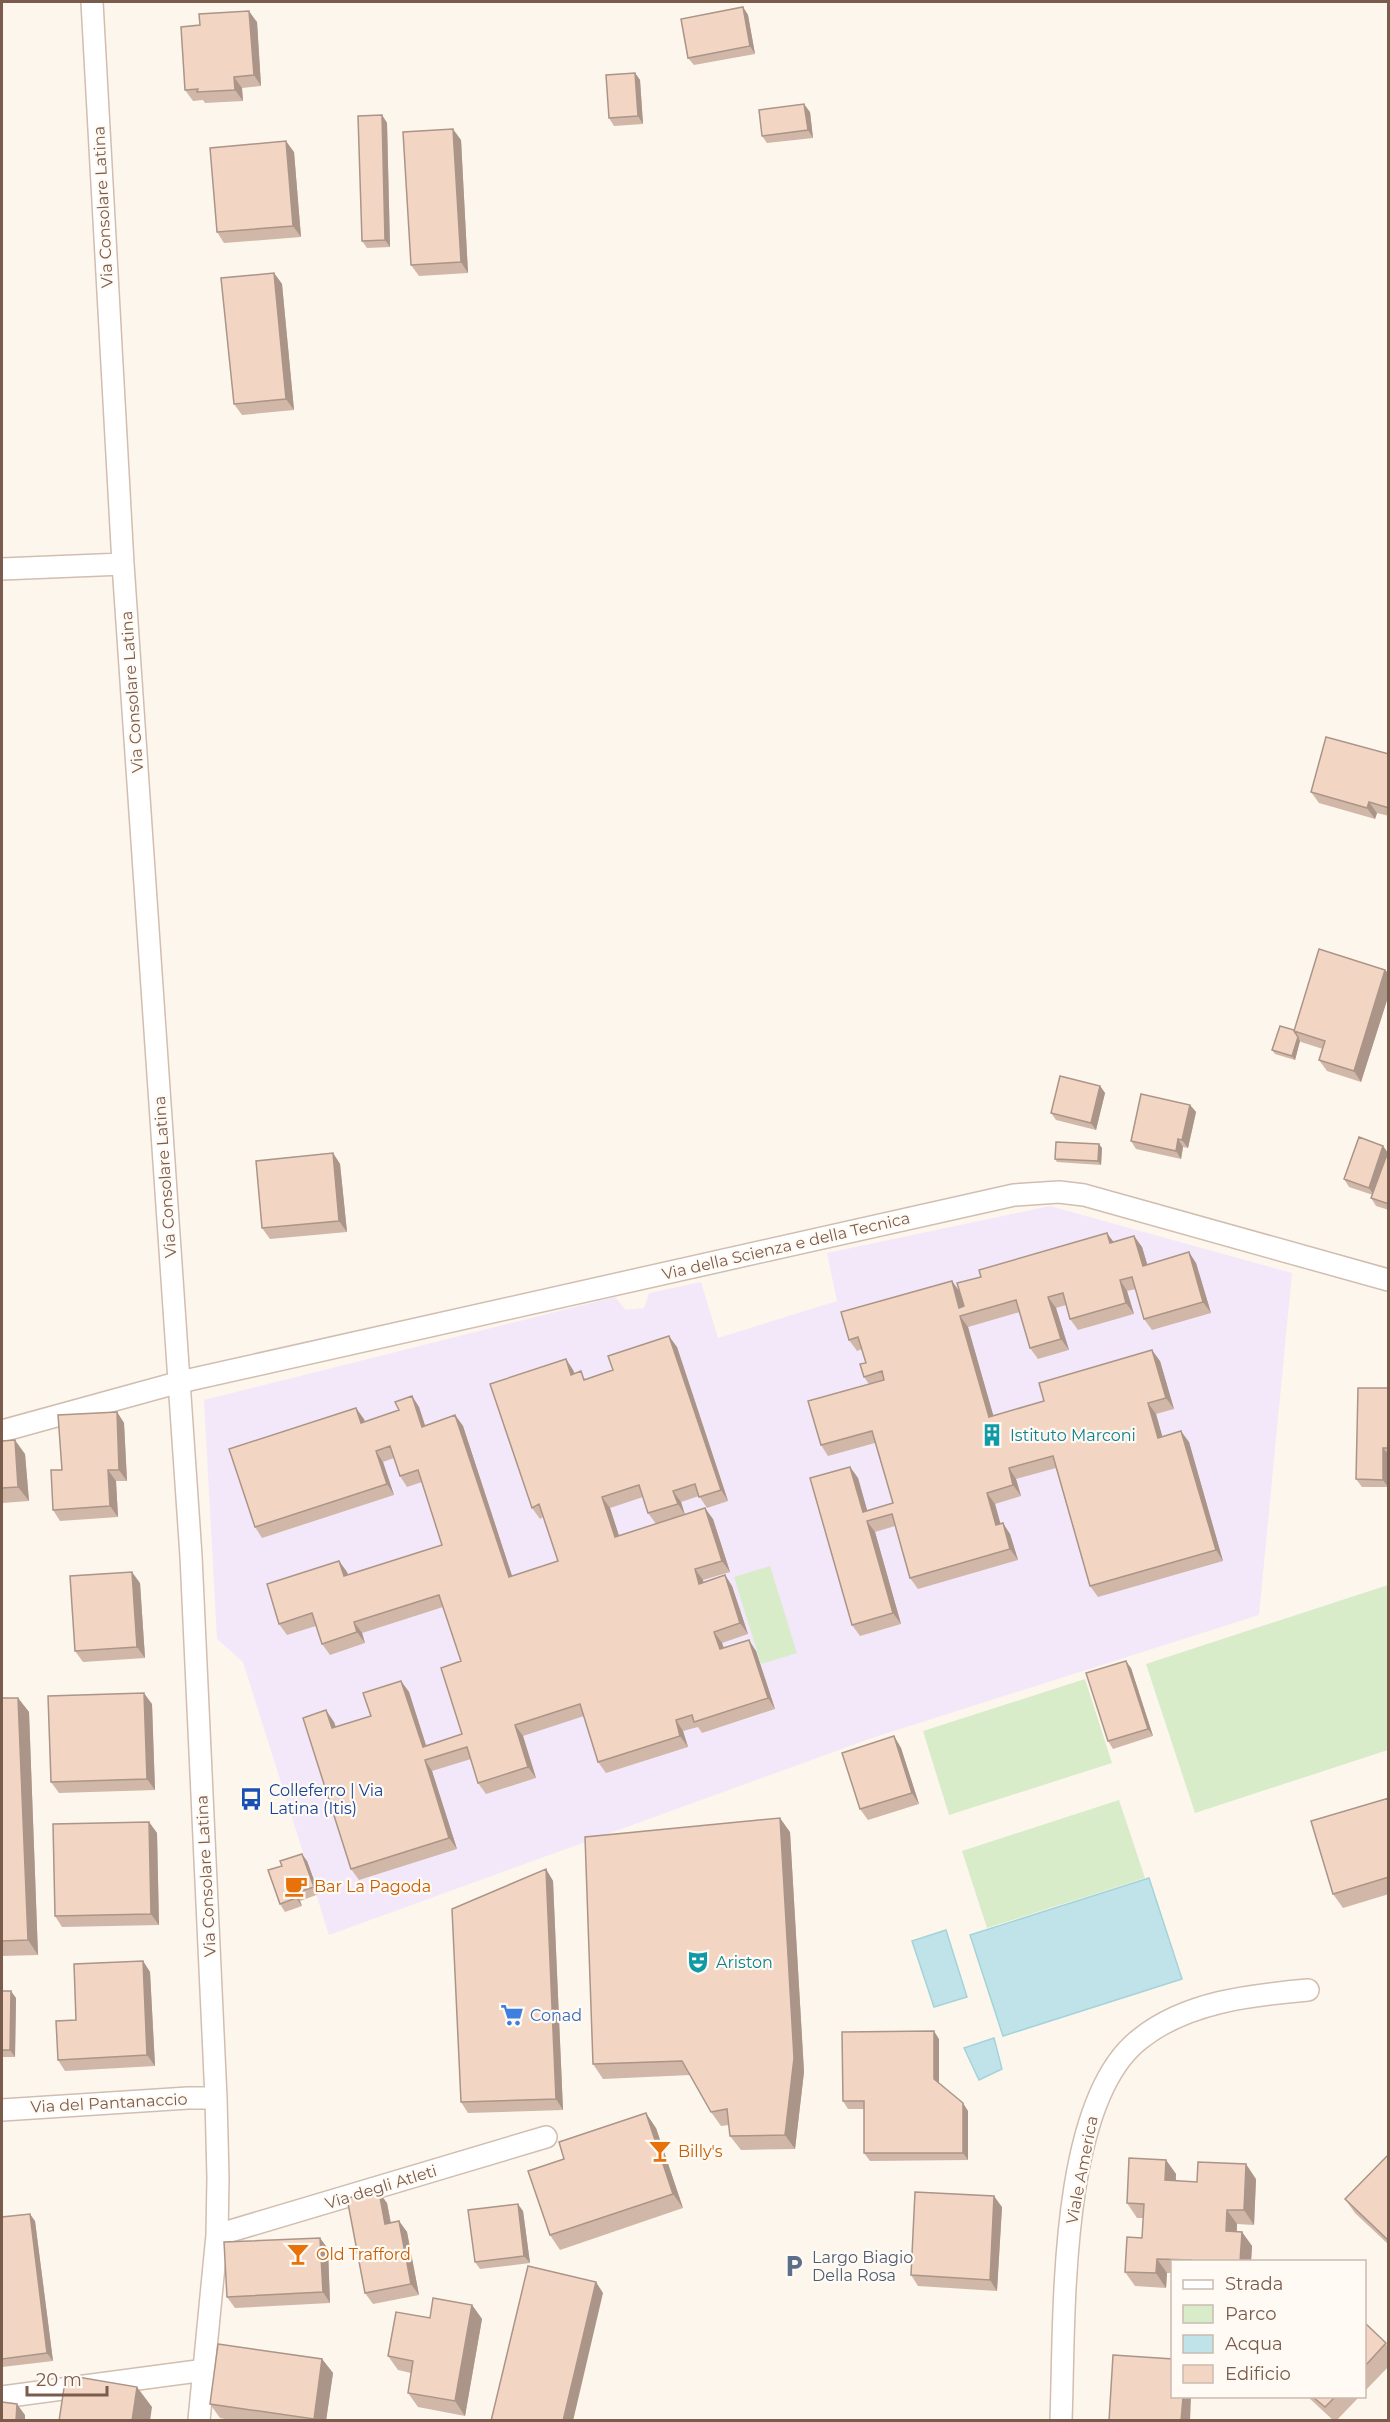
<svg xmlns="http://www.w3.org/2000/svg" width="1390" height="2422" font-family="Montserrat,sans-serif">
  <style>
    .education { fill: #f3e8fa }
    .green { fill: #d8ecc9 }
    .water { fill: #bfe3e8; stroke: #a5d3da; stroke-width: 1.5 }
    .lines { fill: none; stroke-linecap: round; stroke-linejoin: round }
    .street-casing { stroke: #d1beb0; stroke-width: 24 }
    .street { stroke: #fff; stroke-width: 21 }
    .wall { fill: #d1b7a8; fill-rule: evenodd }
    .shaded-wall { fill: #aa9588 }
    .building { fill: #f3d5c3; stroke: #aa9588; stroke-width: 1.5 }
    .labels { text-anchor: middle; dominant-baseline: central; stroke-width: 4.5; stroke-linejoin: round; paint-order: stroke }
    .street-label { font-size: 16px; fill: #7a5c4d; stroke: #fffaf3 }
    .culture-label { font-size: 16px; fill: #0d838f; stroke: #fffaf3; text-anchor: start }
    .transit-label { font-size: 16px; fill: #164399; stroke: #fffaf3; text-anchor: start }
    .food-label { font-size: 16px; fill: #c56008; stroke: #fffaf3; text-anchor: start }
    .shop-label { font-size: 16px; fill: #366cbe; stroke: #fffaf3; text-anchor: start }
    .service-label { font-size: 16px; fill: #4e5e75; stroke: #fffaf3; text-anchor: start }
  </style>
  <rect width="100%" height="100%" fill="#fdf6ec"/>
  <!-- education -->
  <path class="education" d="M1050 1206 1292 1273 1259 1615 872 1738 329 1935 243 1662 217 1639 204 1400 615 1297 626 1310 644 1308 649 1293 701 1282 718 1338 837 1301 827 1253Z"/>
  <!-- green -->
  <path class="green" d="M770 1566 797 1653 761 1664 734 1577Z
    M1388 1585V1750L1195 1813 1146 1664Z
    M1085 1679 1112 1763 949 1815 923 1731Z
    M1119 1800 1145 1878 987 1928 962 1851Z"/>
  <!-- water -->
  <path class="water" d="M1149 1878 1182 1979 1003 2036 970 1935Z
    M946 1930 967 1997 934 2007 912 1941Z
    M994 2038 1002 2069 979 2080 964 2048Z"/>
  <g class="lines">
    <!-- street casing -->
    <g class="street-casing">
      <path id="street" d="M92 2 123 564 191 1556 216 2098 218 2178 217 2235 199 2420
        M2 569 123 564
        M2 1431 180 1382 1014 1195 1059 1192 1084 1195 1388 1280
        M2 2110 188 2098H216
        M217 2235 546 2137
        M2 2397 205 2370
        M1061 2420C1065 2322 1057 2103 1140 2039 1186 2002 1251 1995 1308 1990"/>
    </g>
    <!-- street -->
    <use href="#street" class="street"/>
  </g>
  <!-- wall -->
  <path class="wall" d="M743 7 748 15 755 54 694 65 688 58Z
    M257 22 261 86 242 88 243 101 205 103 203 100 193 101 185 90Z
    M635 73 640 80 643 124 614 126 609 118Z
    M810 112 813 138 767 143 762 136Z
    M382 115 387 123 390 247 367 248 362 241Z
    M461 140 468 273 419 276 411 265Z
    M294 152 301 237 224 243 217 232Z
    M274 273 282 284 294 410 242 415 234 404Z
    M1389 754V816L1377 813 1375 819 1319 803 1311 792Z
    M1385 970 1389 974V994L1361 1082 1327 1071 1319 1060 1323 1049 1301 1042 1300 1041 1295 1060 1275 1054 1272 1050 1294 1030Z
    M1100 1086 1105 1093 1096 1130 1056 1120 1051 1113Z
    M1190 1105 1196 1112 1188 1148 1183 1147 1181 1159 1136 1149 1131 1141Z
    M1383 1146 1388 1153 1387 1158H1389V1210L1376 1206 1371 1198 1373 1195 1349 1187 1344 1179Z
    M1102 1148 1101 1165 1057 1162 1055 1159Z
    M333 1153 340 1164 347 1232 270 1239 262 1228Z
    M1107 1233 1113 1242 1134 1236 1142 1247 1147 1264 1196 1263 1211 1313 1152 1330 1144 1319 1136 1289 1127 1291 1134 1314 1078 1330 1070 1319 1066 1305 1056 1308 1069 1350 1038 1359 1030 1348 1020 1312 968 1327 993 1416 1044 1401 1160 1361 1174 1409 1156 1414 1162 1437 1189 1442 1223 1561 1098 1597 1090 1586 1056 1468 1016 1479 1021 1496 995 1504 1000 1524 1010 1534 1018 1560 918 1589 910 1578 895 1526 875 1532 901 1624 860 1636 852 1625 850 1467 858 1478 867 1511 893 1503 875 1443 828 1456 821 1445 869 1384 864 1377 866 1363 862 1349 857 1351 849 1340 960 1292 981 1277Z
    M677 1347 728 1501 707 1508 699 1496 681 1502 685 1515 713 1519 730 1572 703 1580V1582L725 1575 732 1586 748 1634 722 1643 724 1648 756 1651 775 1709 702 1733 698 1727 683 1731 688 1747 606 1773 598 1762 584 1716 523 1736 536 1778 486 1794 478 1783 471 1759 432 1771 457 1849 359 1880 351 1869 334 1722 336 1727 371 1716 401 1681 409 1692 426 1745 462 1734 461 1661 443 1607 362 1633 365 1643 330 1655 322 1644 316 1626 287 1635 279 1624 339 1561 347 1572 348 1575 442 1545 422 1482 407 1487 400 1476 394 1458 383 1462 394 1495 262 1538 255 1527 356 1408 365 1422 399 1410 412 1396 419 1407 425 1425 455 1415 463 1426 512 1576 558 1561 543 1517 540 1519 532 1508 566 1359 573 1370 575 1374 586 1379ZM643 1497 648 1513 656 1524 619 1536 610 1508Z
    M1389 1388 1388 1487H1362L1356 1479Z
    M117 1412 124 1423 127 1481H116L118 1517 60 1521 53 1510 62 1470Z
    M2 1441 25 1454 29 1501 2 1503Z
    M140 1583 145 1658 83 1662 75 1651Z
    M1131 1668 1153 1736 1113 1749 1108 1741Z
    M2 1698H18L29 1712 38 1955 2 1956Z
    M152 1704 155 1790 59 1793 51 1782Z
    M894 1736 901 1748 919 1804 868 1820 860 1809Z
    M1389 1798V1894L1343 1908 1333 1894Z
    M149 1822 157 1833 159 1925 62 1927 55 1916Z
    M790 1832 804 2072 795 2149 741 2150 730 2136 729 2125 721 2126 711 2112 690 2075 603 2079 593 2064Z
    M307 1861 319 1894 300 1901 302 1906 285 1912 280 1904Z
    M546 1869 553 1881 563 2110 468 2113 461 2102Z
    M143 1961 150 1972 155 2066 65 2071 58 2060Z
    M2 1991 16 1998 15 2057H2Z
    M939 2039V2083L968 2111V2160L870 2161 864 2153V2109H848L843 2101Z
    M656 2128 683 2208 560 2250 550 2235Z
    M1389 2154V2245L1355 2213 1345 2199Z
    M1166 2160 1176 2174V2181L1197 2182 1256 2179 1254 2225 1237 2224V2232H1242L1252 2246 1251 2262H1173V2273H1167L1166 2288 1135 2286 1125 2272 1142 2238 1144 2218H1137L1127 2203Z
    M387 2203 391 2223 399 2221 407 2232 419 2295 373 2304 365 2293Z
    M1002 2207 997 2291 918 2286 911 2275Z
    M523 2211 530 2263 480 2269 475 2262Z
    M2 2217 35 2221 53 2361 2 2367Z
    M320 2238 328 2249 330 2303 235 2308 227 2297Z
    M472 2305 482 2319 465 2416 418 2407 408 2393 411 2373 398 2370 388 2356 430 2318Z
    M1365 2323 1389 2347V2366L1365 2391Z
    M322 2359 333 2373 326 2421H235L220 2418 210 2404Z
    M1308 2397H1359L1336 2421H1334Z"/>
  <!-- shaded-wall -->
  <path class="shaded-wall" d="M743 7 748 15 755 54 750 46Z
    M249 11 257 22 261 86 254 75Z
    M635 73 640 80 643 124 638 116Z
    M234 77 242 88 243 101 235 90Z
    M804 104 810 112 813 138 808 130Z
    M382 115 387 123 390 247 385 240Z
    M453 129 461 140 468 273 461 262Z
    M286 141 294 152 301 237 293 226Z
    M274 273 282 284 294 410 286 399Z
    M1369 802 1377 813 1375 819 1367 808Z
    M1385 970 1389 974V994L1361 1082 1354 1071Z
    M1298 1037 1300 1041 1295 1060 1292 1056Z
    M1100 1086 1105 1093 1096 1130 1091 1123Z
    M1190 1105 1196 1112 1188 1148 1182 1140Z
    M1178 1139 1183 1147 1181 1159 1176 1151Z
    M1099 1144 1102 1148 1101 1165 1098 1161Z
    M1383 1146 1388 1153 1374 1195 1369 1188Z
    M333 1153 340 1164 347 1232 339 1221Z
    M1107 1233 1115 1244 1110 1243Z
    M1134 1236 1142 1247 1151 1277 1143 1266Z
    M1189 1252 1196 1263 1211 1313 1203 1302Z
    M1120 1280 1127 1291 1134 1314 1126 1303Z
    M952 1281 960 1292 966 1315 959 1308Z
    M1048 1297 1056 1308 1069 1350 1061 1339Z
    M960 1316 968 1327 997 1428 989 1417Z
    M669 1336 677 1347 728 1501 721 1490Z
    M1152 1350 1160 1361 1174 1409 1166 1398Z
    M566 1359 573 1370 579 1386 571 1375Z
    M412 1396 419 1407 429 1438 422 1427Z
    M1148 1403 1156 1414 1166 1449 1158 1438Z
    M356 1408 364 1419 369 1434 361 1423Z
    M117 1412 124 1423 127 1481 119 1470Z
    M455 1415 463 1426 516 1588 509 1577Z
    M1181 1431 1189 1442 1223 1561 1216 1550Z
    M15 1440 25 1454 29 1501 18 1487Z
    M1383 1448 1389 1455 1388 1487 1383 1480Z
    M376 1451 383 1462 394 1495 387 1484Z
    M850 1467 858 1478 870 1520 863 1512Z
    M1009 1468 1016 1479 1021 1496 1013 1485Z
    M108 1470 116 1481 118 1517 110 1506Z
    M673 1491 681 1502 685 1515 678 1504Z
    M987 1493 995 1504 1004 1536 996 1525Z
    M602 1497 610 1508 623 1548 615 1537Z
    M705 1508 713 1519 730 1572 722 1561Z
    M867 1521 875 1532 901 1624 893 1613Z
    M1003 1523 1010 1534 1018 1560 1010 1549Z
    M339 1561 347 1572 352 1587 344 1576Z
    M695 1569 703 1580 707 1595 699 1584Z
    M132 1572 140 1583 145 1658 137 1647Z
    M725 1575 732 1586 748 1634 740 1623Z
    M354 1622 362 1633 365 1643 357 1632Z
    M714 1632 722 1643 728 1660 720 1649Z
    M749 1640 756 1651 775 1709 768 1698Z
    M1126 1661 1131 1668 1153 1736 1148 1729Z
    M401 1681 409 1692 430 1758 423 1747Z
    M144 1693 152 1704 155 1790 147 1779Z
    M18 1698 29 1712 38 1955 28 1940Z
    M326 1710 334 1722 340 1739 332 1728Z
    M676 1720 683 1731 688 1747 680 1736Z
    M515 1725 523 1736 536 1778 528 1767Z
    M894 1736 901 1748 919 1804 912 1793Z
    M425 1760 432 1771 457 1849 449 1838Z
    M780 1818 790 1832 804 2072 795 2149 785 2135Z
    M149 1822 157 1833 159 1925 151 1914Z
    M302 1854 307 1861 319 1894 314 1887Z
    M546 1869 553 1881 563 2110 556 2099Z
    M295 1893 300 1901 302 1906 296 1898Z
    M143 1961 150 1972 155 2066 147 2055Z
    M11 1991 16 1998 15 2057 10 2050Z
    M934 2031 939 2039V2086L934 2079Z
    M963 2103 968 2111V2160L963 2153Z
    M646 2113 656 2128 683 2208 673 2194Z
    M1166 2160 1176 2174 1175 2195 1165 2180Z
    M1246 2164 1256 2179 1254 2225 1244 2210Z
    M379 2192 387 2203 393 2235 385 2224Z
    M994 2196 1002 2207 997 2291 990 2280Z
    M518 2204 523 2211 530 2263 524 2256Z
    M1227 2210 1237 2224 1236 2246 1226 2231Z
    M30 2214 35 2221 53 2361 47 2353Z
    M399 2221 407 2232 419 2295 411 2284Z
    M1242 2232 1252 2246 1251 2262H1240Z
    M320 2238 328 2249 330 2303 323 2292Z
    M1157 2259 1167 2273 1166 2288 1156 2273Z
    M596 2282 603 2293 573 2421H563Z
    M472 2305 482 2319 465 2416 455 2401Z
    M322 2359 333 2373 326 2421H316L314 2419Z
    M137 2387 152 2407 150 2421H132Z
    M1183 2397H1191L1190 2421H1181Z
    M17 2404 25 2415V2421H16Z"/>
  <!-- building -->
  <path class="building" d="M743 7 750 46 688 58 681 19Z
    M249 11 254 75 234 77 235 90 197 92 198 89 185 90 181 27 200 25 199 14Z
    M635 73 638 116 609 118 606 75Z
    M804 104 808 130 762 136 759 110Z
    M382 115 385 240 362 241 358 116Z
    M453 129 461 262 411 265 403 132Z
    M286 141 293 226 217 232 210 148Z
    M274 273 286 399 234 404 221 278Z
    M1326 737 1389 754V808L1369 802 1367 808 1311 792Z
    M1319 949 1385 970 1354 1071 1319 1060 1325 1041 1294 1031Z
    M1280 1026 1294 1030V1031L1298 1037 1292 1056 1272 1050Z
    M1060 1076 1100 1086 1091 1123 1051 1113Z
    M1141 1094 1190 1105 1182 1140 1178 1139 1176 1151 1131 1141Z
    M1359 1137 1383 1146 1369 1188 1344 1179Z
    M1056 1142 1099 1144 1098 1161 1055 1159Z
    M333 1153 339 1221 262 1228 256 1161Z
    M1386 1157 1389 1158V1204L1371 1198Z
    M1107 1233 1110 1243 1134 1236 1143 1266 1189 1252 1203 1302 1144 1319 1132 1277 1120 1280 1126 1303 1070 1319 1063 1293 1048 1297 1061 1339 1030 1348 1016 1300 960 1316 989 1417 1044 1401 1039 1383 1152 1350 1166 1398 1148 1403 1158 1438 1181 1431 1216 1550 1090 1586 1053 1456 1009 1468 1013 1485 987 1493 996 1525 1003 1523 1010 1549 910 1578 892 1514 867 1521 893 1613 852 1625 810 1478 850 1467 863 1512 893 1503 872 1431 821 1445 808 1401 884 1380 882 1371 864 1377 860 1364 866 1363 858 1337 849 1340 841 1312 952 1281 959 1308 964 1306 957 1283 981 1277 979 1270Z
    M669 1336 721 1490 699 1497 695 1484 673 1491 678 1504 648 1513 639 1485 602 1497 615 1537 705 1508 722 1561 695 1569 699 1584 725 1575 740 1623 714 1632 720 1649 749 1640 768 1698 694 1722 692 1715 676 1720 680 1736 598 1762 580 1704 515 1725 528 1767 478 1783 467 1747 425 1760 449 1838 351 1869 303 1718 326 1710 332 1728 371 1716 363 1693 401 1681 423 1747 462 1734 441 1668 461 1661 439 1595 354 1622 357 1632 322 1644 312 1613 279 1624 267 1584 339 1561 344 1576 442 1545 418 1470 400 1476 390 1446 376 1451 387 1484 255 1527 229 1449 356 1408 361 1423 399 1410 395 1402 412 1396 422 1427 455 1415 509 1577 558 1561 539 1504 532 1508 490 1384 566 1359 571 1375 581 1371 584 1380 613 1370 608 1356Z
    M1358 1388H1389V1448H1383V1480L1356 1479Z
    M117 1412 119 1470H108L110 1506 53 1510 51 1470H62L58 1415Z
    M15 1440 18 1487 2 1488V1441Z
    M132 1572 137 1647 75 1651 70 1576Z
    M1126 1661 1148 1729 1108 1741 1086 1673Z
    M144 1693 147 1779 51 1782 48 1696Z
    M2 1698H18L28 1940 2 1941Z
    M894 1736 912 1793 860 1809 842 1753Z
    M1389 1798V1877L1333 1894 1311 1821Z
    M780 1818 794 2058 785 2135 730 2136 727 2109 711 2112 682 2061 593 2064 585 1837Z
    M149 1822 151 1914 55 1916 53 1824Z
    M302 1854 314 1887 295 1893 296 1898 280 1904 268 1870 282 1866 280 1861Z
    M546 1869 556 2099 461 2102 452 1909Z
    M143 1961 147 2055 58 2060 56 2021 76 2020 74 1964Z
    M2 1991H11L10 2050H2Z
    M934 2031V2079L963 2103V2153H864V2101H843L842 2032Z
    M646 2113 673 2194 550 2235 528 2171 564 2159 559 2142Z
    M1389 2154V2241L1345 2199Z
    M1129 2158 1166 2160 1165 2180 1197 2182 1198 2162 1246 2164 1244 2210H1227L1226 2231 1242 2232 1240 2262H1190L1191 2260 1157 2259 1156 2273 1125 2272 1127 2237 1142 2238 1144 2204 1127 2203Z
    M379 2192 385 2224 399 2221 411 2284 365 2293 347 2198Z
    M915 2192 994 2196 990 2280 911 2275Z
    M518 2204 524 2256 475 2262 468 2210Z
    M30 2214 47 2353 2 2359V2217Z
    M320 2238 323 2292 227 2297 224 2242Z
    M528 2266 596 2282 563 2421H491Z
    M433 2298 472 2305 455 2401 408 2393 413 2361 388 2356 396 2312 430 2318Z
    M1365 2323 1386 2343 1365 2366Z
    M218 2344 322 2359 314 2419 210 2404Z
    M1113 2355 1173 2359V2397H1183L1181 2421H1109Z
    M66 2375 137 2387 132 2421H59Z
    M1313 2397H1335L1325 2407Z
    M2 2402 17 2404 16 2421H2Z"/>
  <!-- icons -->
  <defs>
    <g id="building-bare" transform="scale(1.8)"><path d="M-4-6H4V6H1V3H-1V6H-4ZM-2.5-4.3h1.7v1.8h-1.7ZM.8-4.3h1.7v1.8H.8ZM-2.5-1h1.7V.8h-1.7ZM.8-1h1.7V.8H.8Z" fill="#0f9aa8" stroke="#fffaf3" stroke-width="2.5" paint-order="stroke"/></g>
    <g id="bus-bare" transform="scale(1.8)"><path d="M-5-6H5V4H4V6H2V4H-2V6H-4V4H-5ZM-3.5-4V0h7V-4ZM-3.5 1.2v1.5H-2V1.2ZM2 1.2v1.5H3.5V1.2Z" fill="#1a4fb4" stroke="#fffaf3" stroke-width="2.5" paint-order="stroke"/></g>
    <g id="cafe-bare" transform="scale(1.8)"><path d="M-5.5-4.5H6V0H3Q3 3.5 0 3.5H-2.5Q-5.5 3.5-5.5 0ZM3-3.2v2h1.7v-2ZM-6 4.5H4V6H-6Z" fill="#e8710a" stroke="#fffaf3" stroke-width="2.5" paint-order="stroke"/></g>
    <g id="theatre-bare" transform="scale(1.8)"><path d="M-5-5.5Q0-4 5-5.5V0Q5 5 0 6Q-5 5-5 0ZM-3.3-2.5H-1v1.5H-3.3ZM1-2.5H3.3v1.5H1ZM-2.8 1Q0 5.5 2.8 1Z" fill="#0f9aa8" stroke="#fffaf3" stroke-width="2.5" paint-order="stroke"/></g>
    <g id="supermarket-bare" transform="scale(1.8)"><path d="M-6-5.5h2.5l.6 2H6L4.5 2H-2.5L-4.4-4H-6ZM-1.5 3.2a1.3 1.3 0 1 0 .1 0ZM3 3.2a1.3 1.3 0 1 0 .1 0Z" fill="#3f7fe0" stroke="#fffaf3" stroke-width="2.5" paint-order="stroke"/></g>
    <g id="bar-bare" transform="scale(1.8)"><path d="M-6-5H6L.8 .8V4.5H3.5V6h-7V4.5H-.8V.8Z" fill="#e8710a" stroke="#fffaf3" stroke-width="2.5" paint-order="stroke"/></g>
    <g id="parking-bare" transform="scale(1.8)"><path d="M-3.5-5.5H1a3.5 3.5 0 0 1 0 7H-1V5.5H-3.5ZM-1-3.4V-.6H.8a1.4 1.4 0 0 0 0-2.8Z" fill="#5c6f8a" stroke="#fffaf3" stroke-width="2.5" paint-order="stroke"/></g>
  </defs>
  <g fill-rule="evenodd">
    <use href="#building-bare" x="992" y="1435"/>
    <use href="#bus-bare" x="251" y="1799"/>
    <use href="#cafe-bare" x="296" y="1886"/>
    <use href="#theatre-bare" x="698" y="1962"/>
    <use href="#supermarket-bare" x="512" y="2015"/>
    <use href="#bar-bare" x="660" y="2151"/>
    <use href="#bar-bare" x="298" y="2254"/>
    <use href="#parking-bare" x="794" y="2266"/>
  </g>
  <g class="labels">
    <!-- street labels -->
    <g class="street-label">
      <text transform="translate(103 207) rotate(-93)">Via Consolare Latina</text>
      <text transform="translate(132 692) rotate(-94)">Via Consolare Latina</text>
      <text transform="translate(165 1177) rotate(-94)">Via Consolare Latina</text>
      <text transform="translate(786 1246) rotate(-13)">Via della Scienza e della Tecnica</text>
      <text transform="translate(206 1876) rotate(-93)">Via Consolare Latina</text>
      <text transform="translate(109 2103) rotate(-3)">Via del Pantanaccio</text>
      <text transform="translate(1082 2170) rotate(-79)">Viale America</text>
      <text transform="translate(381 2187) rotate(-17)">Via degli Atleti</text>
    </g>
    <!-- culture labels -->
    <g class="culture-label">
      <text x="1010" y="1435">Istituto Marconi</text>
      <text x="716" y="1962">Ariston</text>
    </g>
    <!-- transit labels -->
    <g class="transit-label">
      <text x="269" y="1790">Colleferro | Via<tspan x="269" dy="18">Latina (Itis)</tspan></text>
    </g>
    <!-- food labels -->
    <g class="food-label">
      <text x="314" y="1886">Bar La Pagoda</text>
      <text x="678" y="2151">Billy's</text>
      <text x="316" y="2254">Old Trafford</text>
    </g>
    <!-- shop labels -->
    <g class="shop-label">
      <text x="530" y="2015">Conad</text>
    </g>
    <!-- service labels -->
    <g class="service-label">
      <text x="812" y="2257">Largo Biagio<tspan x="812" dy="18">Della Rosa</tspan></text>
    </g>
  </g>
  <!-- border -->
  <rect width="1390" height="2422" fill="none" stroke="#7a5c4d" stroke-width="6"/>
  <!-- legend -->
  <rect x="1171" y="2260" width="195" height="138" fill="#fffaf3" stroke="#cabbb1" stroke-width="1.5"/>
  <rect x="1183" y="2280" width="30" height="9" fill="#ffffff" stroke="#cabbb1" stroke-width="1.5"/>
  <text x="1225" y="2290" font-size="18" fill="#7a5c4d">Strada</text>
  <rect x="1183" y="2305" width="30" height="18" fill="#d8ecc9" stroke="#cabbb1" stroke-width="1.5"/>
  <text x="1225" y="2320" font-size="18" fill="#7a5c4d">Parco</text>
  <rect x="1183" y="2335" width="30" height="18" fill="#bfe3e8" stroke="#cabbb1" stroke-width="1.5"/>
  <text x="1225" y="2350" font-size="18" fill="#7a5c4d">Acqua</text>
  <rect x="1183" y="2365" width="30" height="18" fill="#f3d5c3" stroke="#cabbb1" stroke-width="1.5"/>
  <text x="1225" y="2380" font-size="18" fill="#7a5c4d">Edificio</text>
  <!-- scale -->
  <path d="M27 2386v9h80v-9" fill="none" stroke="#7a5c4d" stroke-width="3"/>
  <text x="36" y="2386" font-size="18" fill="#7a5c4d" stroke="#fffaf3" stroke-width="4.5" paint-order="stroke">20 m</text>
</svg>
